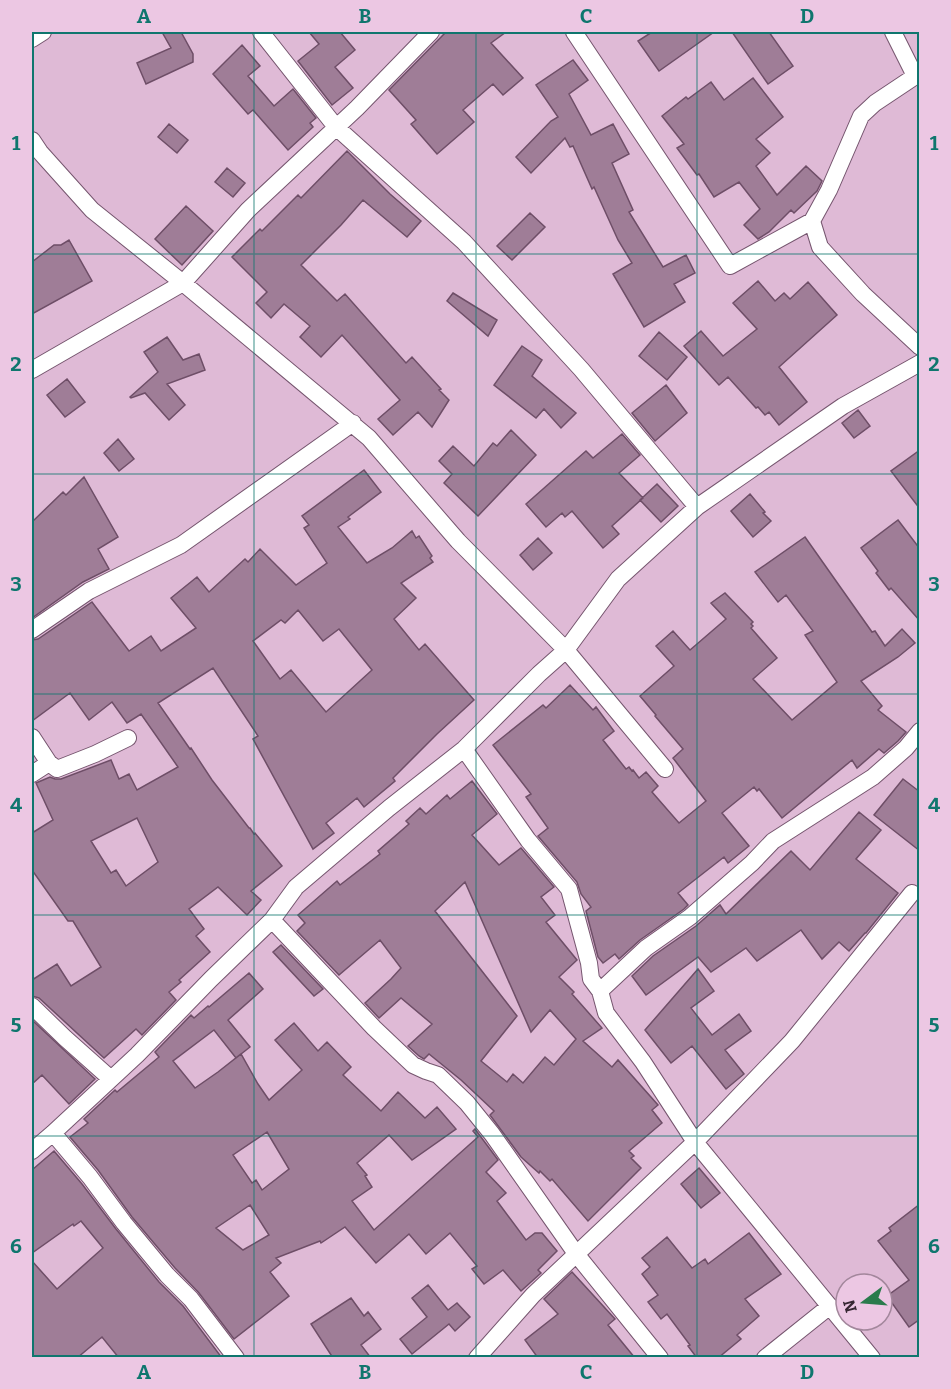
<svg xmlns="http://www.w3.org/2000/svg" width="951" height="1389" font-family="Bitter,serif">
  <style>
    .building { fill: #9f7d97; stroke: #6e4e67; stroke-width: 1.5; fill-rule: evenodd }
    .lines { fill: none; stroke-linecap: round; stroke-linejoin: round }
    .minor-casing { stroke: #75556e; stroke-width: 18 }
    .minor { stroke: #fff; stroke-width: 16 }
    .grid { fill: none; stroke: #0f766e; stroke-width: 1.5; stroke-opacity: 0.55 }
    .neatline { fill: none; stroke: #0f766e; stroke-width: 2 }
    .grid-label { font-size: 20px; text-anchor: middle; font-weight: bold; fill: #0f766e }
  </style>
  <rect width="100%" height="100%" fill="#dfbad6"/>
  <!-- building -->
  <path class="building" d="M162 32H181L193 54V62L146 84 137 63 171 48Z
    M309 32H340L355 50 335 67 353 88 332 105 298 61 319 44Z
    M446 32H506L491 43 523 78 503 95 493 84 463 110 474 122 437 154 411 124 416 120 389 90Z
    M652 32H714L659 71 638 41Z
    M732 32H769L793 66 768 84Z
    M242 45 260 66 248 76 274 106 293 89 316 118 310 123 313 127 288 150 253 110 248 114 213 74Z
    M573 60 588 80 569 94 591 135 613 124 629 154 612 163 633 210 629 212 663 267 686 255 695 273 674 284 685 302 644 327 613 274 632 263 618 240 594 187 592 189 573 146 570 147 565 138 531 173 516 157 551 121 558 117 536 85Z
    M753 78 783 117 756 139 770 153 756 166 777 195 806 166 822 181 817 191 794 213 791 210 769 232 758 239 744 225 760 209 739 182 714 197 699 174 697 175 677 148 684 144 662 116 686 97 688 99 711 82 724 100Z
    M169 124 188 140 177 153 158 137Z
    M347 151 390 194 421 221 407 237 363 200 341 225 301 265 337 301 345 294 406 363 412 357 441 389 439 390 449 400 432 427 418 412 393 435 378 419 400 400 342 335 321 357 300 337 310 326 284 304 271 318 256 303 267 292 232 257 260 229 262 231 298 195 301 198Z
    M227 168 245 183 233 197 215 182Z
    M186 206 213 231 182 265 155 239Z
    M530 213 545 227 512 260 497 246Z
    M69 240 92 281 32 314V262L54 245H61Z
    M758 281 775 301 784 293 790 299 808 282 837 315 779 367 807 402 779 425 769 412 765 415 758 407 756 408 728 377 719 385 684 346 701 331 723 356 757 329 733 303Z
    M453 293 497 320 488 336 447 301Z
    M659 332 687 357 667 380 639 356Z
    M167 337 183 360 199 354 205 370 167 384 185 405 169 420 145 393 131 398 130 397 158 372 144 352Z
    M522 346 542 360 532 376 576 413 561 428 544 409 536 418 494 385Z
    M67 379 85 402 65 417 47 395Z
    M666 385 687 413 655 441 632 413Z
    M858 410 870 426 854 438 842 423Z
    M511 430 536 455 478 516 444 483 452 474 439 461 453 446 474 466 493 443 497 446Z
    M622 434 640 455 619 473 643 498 612 526 619 534 603 548 572 511 565 517 562 513 546 527 526 504 586 451 593 458Z
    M118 439 134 459 119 471 104 453Z
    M920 450V509L891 471Z
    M364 470 381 492 348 517 350 519 338 527 367 563 392 548 412 531 416 538 419 536 432 556 430 558 433 562 401 583 416 598 394 619 419 650 425 644 474 700 437 734 393 778 395 781 364 807 357 798 326 823 334 833 313 849 253 739 258 736 213 668 158 703 190 749 191 748 212 780 249 828H250L254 834 255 833 282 866 251 891 261 900 247 915 218 887 189 909 204 929 196 936 210 952 179 980 181 982 169 992 176 1000 142 1035 136 1029 104 1058 39 998 32 996V980L57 964 71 986 101 967 73 921H68L32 870V833L53 820 36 783 50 777 55 779H61L111 760 119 779 129 774 137 790 178 767 141 714 127 723 112 702 89 720 70 693 32 721V640L38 639 92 602 129 651 151 636 161 651 196 628 171 598 197 577 209 592 245 559 248 562 260 549 296 585 327 563 304 528 309 525 302 516ZM298 610 323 641 339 629 372 670 326 712 291 670 280 679 253 641 281 620 285 623ZM137 818 158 862 126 886 116 870 111 873 91 841Z
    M84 477 118 537 98 549 109 569 83 582 32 618V522L63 492 66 495Z
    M657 484 678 506 661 522 640 500Z
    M750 494 765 512 763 513 771 521 753 537 731 511Z
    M898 520 920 549V621L891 588 889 590 876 573 878 571 861 548Z
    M805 537 872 632 875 631 885 646 902 629 915 643 898 657 861 681 882 706 878 710 906 732 898 741 884 753 879 749 857 768 852 760 782 818 759 789 757 791 754 787 722 813 749 846 728 863 724 857 678 893 688 905 684 909 640 940 619 959 615 954 603 963 598 957 586 911 591 907 581 894 577 882 538 836 548 828 526 797 531 794 493 745 543 705 546 708 570 685 593 710 596 707 614 731 603 740 626 769 629 767 632 771 633 770 639 778 646 772 658 786 652 792 679 823 706 801 673 758 683 749 655 716 656 715 640 696 674 666 656 646 673 631 690 650 726 619 711 603 725 593 753 622 751 624 753 626 751 628 777 658 753 679 792 720 837 682 805 635 813 631 786 595 778 602 755 572Z
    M538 538 552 553 533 570 520 555Z
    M903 779 920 792V851L874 815Z
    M472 781 497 814 472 835 499 865 521 848 554 887 541 897 555 915 546 922 577 960 559 977 574 992 572 994 602 1028 583 1041 612 1067 618 1060 658 1105 652 1110 662 1123 629 1151 634 1156 631 1158 641 1168 588 1221 552 1179 550 1181 540 1171 539 1173 521 1157 490 1115 494 1111 461 1080 429 1054 424 1059 419 1056 408 1046 432 1024 401 998 379 1018 365 1003 391 979 401 968 380 940 339 975 297 931 305 923 298 915 337 881 340 885 380 854 378 851 409 824 406 821 420 808 426 814 447 795 450 799ZM465 882 531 1032 550 1010 576 1039 554 1065 545 1057 523 1083 513 1074 507 1082 481 1061 517 1016 435 911Z
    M859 812 881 830 856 859 898 893 866 933H865L849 951 839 942 822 959 801 930 757 961 746 948 711 972 698 957 646 995 632 976 653 956 696 926 720 905 726 914 791 851 810 870Z
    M281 945 323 989 314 996 273 952Z
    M698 969 714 991 691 1008 712 1035 739 1014 751 1031 725 1050 744 1074 726 1089 692 1046 671 1063 645 1030Z
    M249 973 263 989 228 1020 250 1047 236 1058 214 1030 173 1061 195 1088 218 1072 241 1054 258 1084 269 1100 302 1070 275 1040 294 1023 318 1051 327 1042 351 1067 343 1075 381 1111 398 1092 425 1118 437 1107 456 1129 412 1160 389 1135 357 1163 367 1175 365 1176 372 1187 352 1201 374 1230 478 1137 473 1131 475 1129 498 1160 486 1172 506 1193 497 1201 526 1240 535 1233H542L557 1251 538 1270 541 1273 521 1291 503 1270 484 1284 472 1269 477 1266 450 1233 426 1254 409 1234 376 1263 345 1227 321 1243 320 1241 276 1258 281 1263 270 1272 289 1296 234 1339 199 1293 175 1268 132 1217 98 1170 70 1137 88 1123 84 1119 115 1090 117 1092 159 1057 155 1052 191 1015 194 1018 208 1006 209 1007ZM267 1132 289 1169 262 1190 256 1180 252 1183 233 1155ZM250 1205 269 1235 243 1250 216 1228Z
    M32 1020 95 1079 69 1104 42 1075 32 1084Z
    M54 1151 82 1184 116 1229 159 1282 183 1306 222 1358H119L102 1337 77 1358H32V1261L57 1289 103 1248 81 1221 74 1226 73 1224 32 1253V1170Z
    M699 1168 720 1193 701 1208 681 1184Z
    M920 1204V1319L909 1327 887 1296 909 1280 878 1241 891 1231 889 1228Z
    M749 1233 781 1274 745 1299 759 1316 737 1335 741 1339 718 1358H697L688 1346 690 1345 667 1314 661 1319 648 1302 658 1295 642 1274 650 1267 642 1258 667 1237 692 1268 705 1259 708 1264Z
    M572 1272 615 1319 608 1325 635 1358H538L525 1340 558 1314 544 1299Z
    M428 1285 448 1310 457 1303 470 1317 455 1331 449 1324 412 1354 400 1339 427 1317 412 1298Z
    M351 1298 364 1316 368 1312 381 1329 361 1345 371 1358H333L311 1324Z"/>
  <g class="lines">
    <!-- minor casing -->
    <g class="minor-casing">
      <path id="minor" d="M261 32 336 127 464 242 581 369 697 507
        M574 32 730 266 812 221
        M893 32 915 76
        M32 39 43 32
        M920 73 875 103 861 116 829 190 812 221 820 247 863 294 920 347
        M32 140 40 152 92 210 183 283 369 438 458 541 566 650 665 769
        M32 370 183 283 248 210 357 108 431 32
        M32 630 89 591 181 545 353 423
        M32 737 49 763 32 774
        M464 749 528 840 569 889 589 963 591 979 600 991 606 1013 643 1062 695 1142 872 1358
        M49 763 57 769 95 754 128 738
        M272 920 374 1028 413 1065 426 1071 438 1075 467 1103 492 1134 577 1255 660 1358
        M600 991 646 948 690 917 752 863 773 841 873 777 906 748 920 731
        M32 1006 65 1038 111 1079
        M53 1133 90 1177 124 1223 167 1275 191 1299 236 1358
        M32 1151 53 1133 137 1055 211 979 272 920 296 887 389 808 464 749 539 674 566 650 618 579 697 507 843 406 920 363
        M477 1358 533 1295 695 1142 792 1041 912 893
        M765 1358 830 1306"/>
    </g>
    <!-- minor -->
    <use href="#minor" class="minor"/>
  </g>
  <!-- grid -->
  <path class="grid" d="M254 32V1358M476 32V1358M697 32V1358M32 254H920M32 474H920M32 694H920M32 915H920M32 1136H920"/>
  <!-- border -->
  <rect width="951" height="1389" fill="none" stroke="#ecc7e3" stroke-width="66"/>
  <!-- north arrow -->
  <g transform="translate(864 1302) rotate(254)"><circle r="28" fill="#ecc7e3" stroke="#a3879c" stroke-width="1.5"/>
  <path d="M0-4.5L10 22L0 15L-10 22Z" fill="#2a7b4c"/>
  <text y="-9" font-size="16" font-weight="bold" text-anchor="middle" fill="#362732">N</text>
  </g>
  <rect x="33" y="33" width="885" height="1323" class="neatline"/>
  <g class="grid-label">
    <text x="144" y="23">A</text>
    <text x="365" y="23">B</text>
    <text x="586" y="23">C</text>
    <text x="807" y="23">D</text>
    <text x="16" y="150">1</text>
    <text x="934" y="150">1</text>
    <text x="16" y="371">2</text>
    <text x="934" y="371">2</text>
    <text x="16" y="591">3</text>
    <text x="934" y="591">3</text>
    <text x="16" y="812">4</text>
    <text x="934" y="812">4</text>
    <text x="16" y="1032">5</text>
    <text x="934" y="1032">5</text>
    <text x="16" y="1253">6</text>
    <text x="934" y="1253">6</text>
    <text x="144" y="1379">A</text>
    <text x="365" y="1379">B</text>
    <text x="586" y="1379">C</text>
    <text x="807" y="1379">D</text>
  </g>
</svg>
